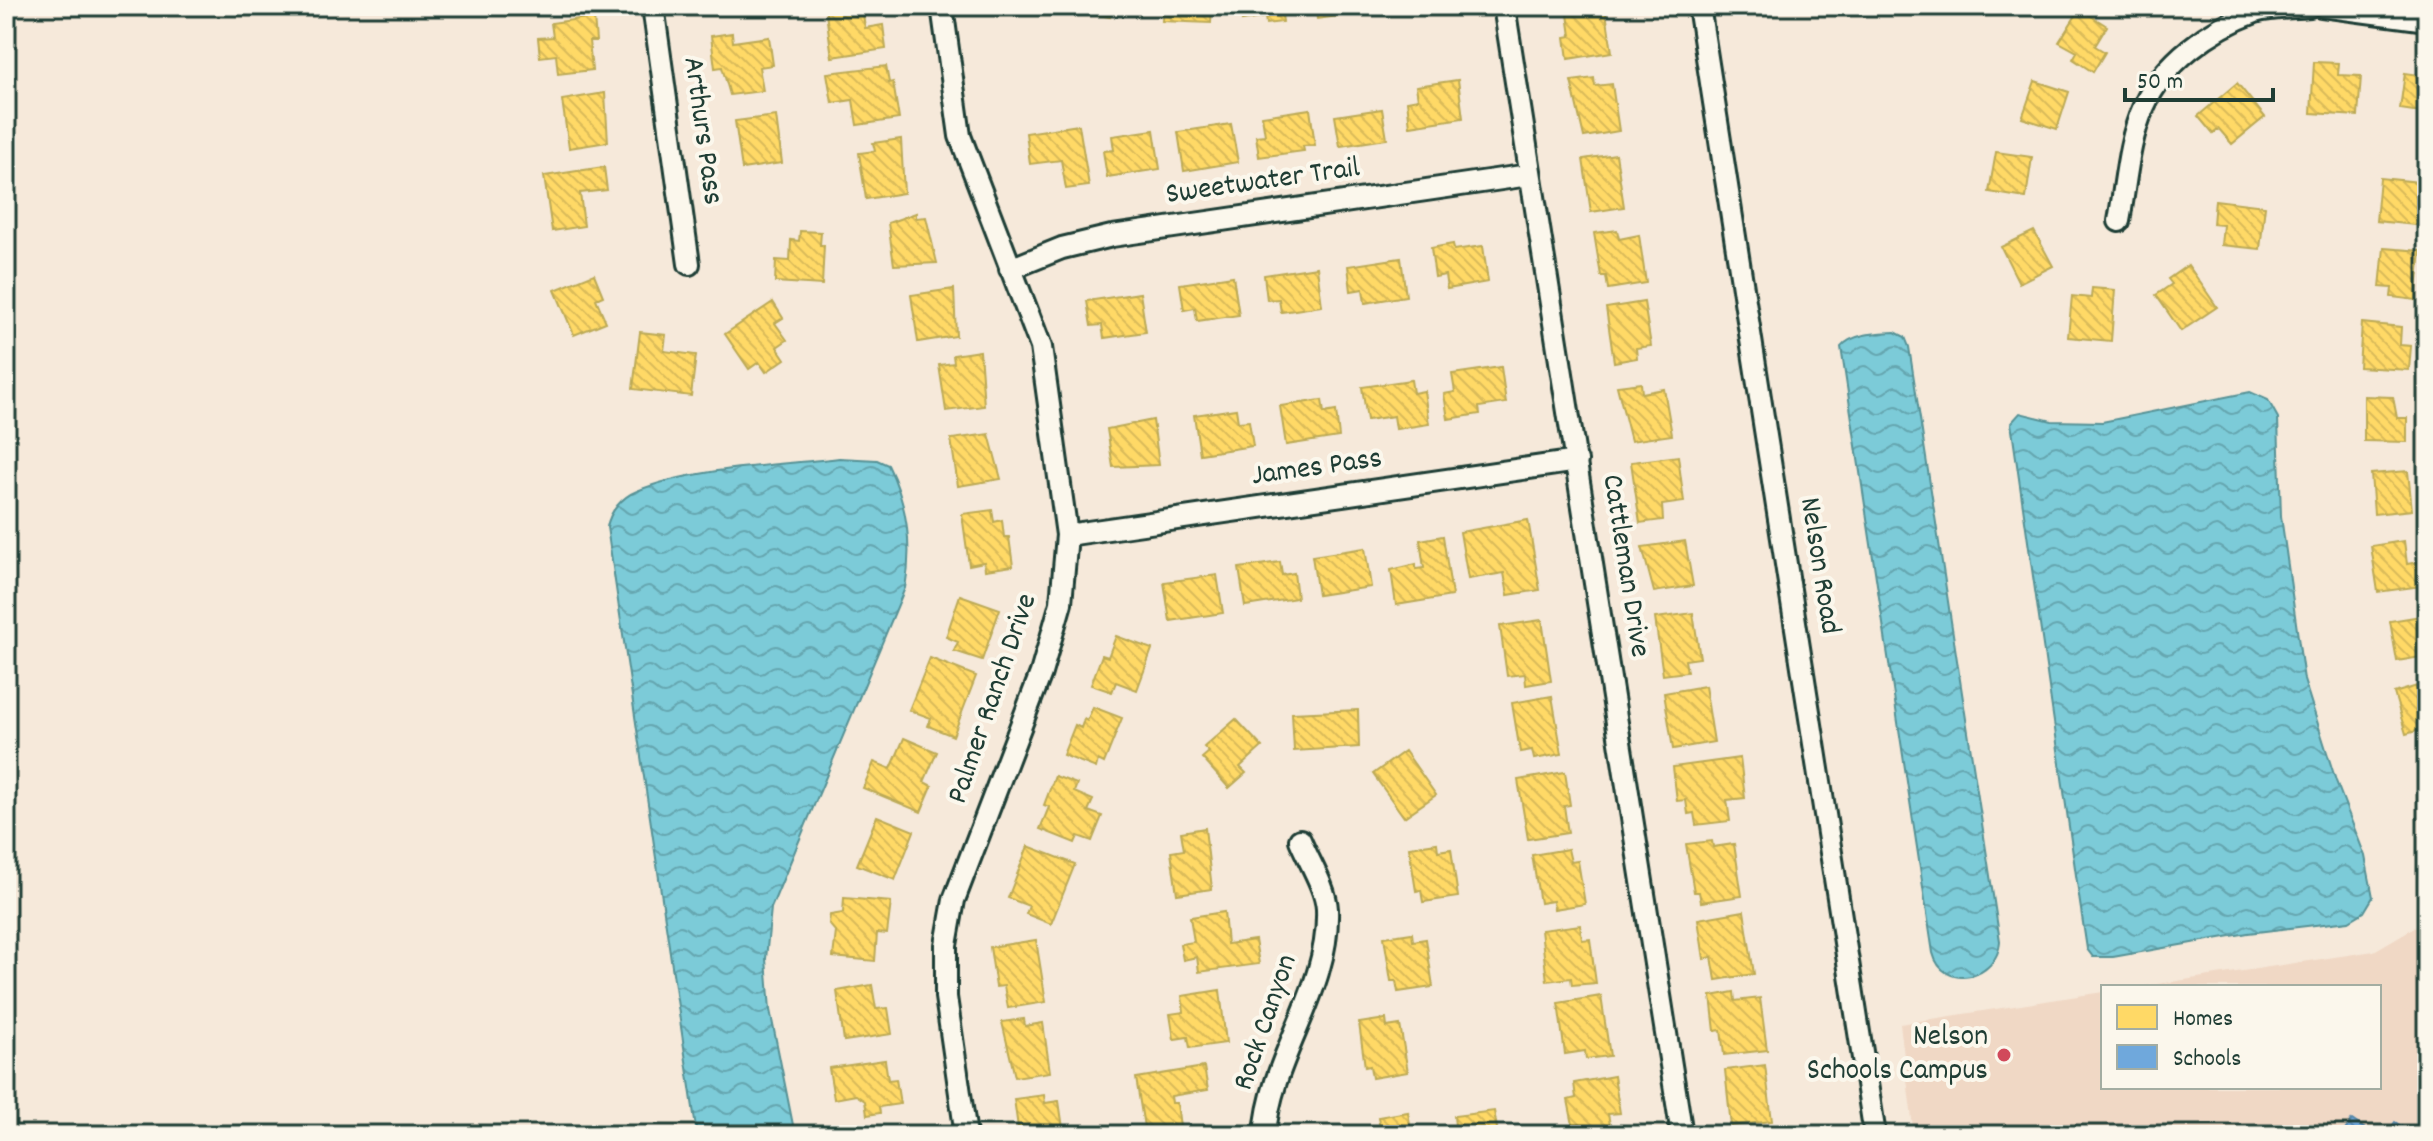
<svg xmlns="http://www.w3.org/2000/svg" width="2433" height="1141" font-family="Dekko,sans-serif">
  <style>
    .built { fill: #f0d8c5 }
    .water { fill: url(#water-waves); stroke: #579296; stroke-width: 2 }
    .homes { fill: url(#homes-back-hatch); stroke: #bcaa57; stroke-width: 2 }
    .schools { fill: url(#schools-back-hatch); stroke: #5788aa; stroke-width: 2 }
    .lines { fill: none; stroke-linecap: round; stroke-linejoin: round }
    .minor-casing { stroke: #1f3d34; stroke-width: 26 }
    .minor { stroke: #fbf7ec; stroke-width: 20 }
    .poi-dot { fill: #d1495b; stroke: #fbf7ec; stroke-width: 3 }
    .labels { text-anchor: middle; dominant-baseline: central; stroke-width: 8; stroke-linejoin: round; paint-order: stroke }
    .street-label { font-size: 30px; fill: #1f3d34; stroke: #fbf7ec }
    .poi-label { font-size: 30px; fill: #1f3d34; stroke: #fbf7ec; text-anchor: end }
  </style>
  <defs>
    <pattern id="water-waves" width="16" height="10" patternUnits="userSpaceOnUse" patternTransform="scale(2)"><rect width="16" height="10" fill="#7ccbd8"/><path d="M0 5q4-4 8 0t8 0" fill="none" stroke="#65a6b0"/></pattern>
    <pattern id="homes-back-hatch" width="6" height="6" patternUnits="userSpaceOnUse" patternTransform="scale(2)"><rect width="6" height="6" fill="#ffd966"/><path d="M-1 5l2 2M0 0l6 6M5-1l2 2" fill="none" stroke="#dabb59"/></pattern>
    <pattern id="schools-back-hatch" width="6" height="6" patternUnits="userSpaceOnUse" patternTransform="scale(2)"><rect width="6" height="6" fill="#6fa8dc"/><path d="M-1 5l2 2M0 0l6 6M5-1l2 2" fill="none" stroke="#5b8ab3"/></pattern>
  </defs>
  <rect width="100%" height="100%" fill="#f6e9da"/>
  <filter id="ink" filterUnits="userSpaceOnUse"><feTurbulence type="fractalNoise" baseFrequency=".0125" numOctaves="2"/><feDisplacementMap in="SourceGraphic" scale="16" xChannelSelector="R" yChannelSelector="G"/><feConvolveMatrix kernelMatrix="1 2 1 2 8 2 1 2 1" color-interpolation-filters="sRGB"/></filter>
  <g filter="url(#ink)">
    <!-- built -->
    <path class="built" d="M2427 920V1135H1914L1900 1024 2103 992V1087H2379V987H2138L2374 951Z"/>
    <!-- water -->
    <path class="water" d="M1895 332 1905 337 1909 347 2000 941C1998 980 1943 992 1933 953L1841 347C1852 333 1878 333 1895 332Z
      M2250 392 2268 400 2278 418 2281 516 2304 680 2336 781 2365 856 2373 897 2364 912 2349 921 2248 933 2113 957H2093L2087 949 2080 903 2011 423 2020 413 2052 421 2102 422Z
      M839 458 877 460 888 465C907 503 913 546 905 588L771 908 766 959 770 1010 795 1135H697L607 527C610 511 622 497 637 491 690 468 781 465 839 458Z"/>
    <!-- homes -->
    <path class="homes" d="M825 6H856L857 13H863L865 28 883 25 886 49 832 57Z
      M1064 6H1112L1110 17 1064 9Z
      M1163 6H1212L1211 23 1162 21Z
      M1240 6H1292L1293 14 1282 15 1283 22 1266 24 1265 17 1242 21Z
      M1315 6H1368L1369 12 1317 19Z
      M1605 6 1612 52 1568 59 1565 37 1571 36 1567 7Z
      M2126 6H2146L2132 15Z
      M2080 9 2107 26 2095 46 2105 52 2093 72 2073 59 2077 52 2059 42Z
      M594 17 596 41H589L592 70 558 74 556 55 540 57 538 38 553 37 551 23Z
      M732 33 733 42 769 37 773 65 759 67 763 91 730 95 722 67 715 68 711 36Z
      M2314 62 2339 63 2338 75 2361 76 2358 116 2311 113Z
      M886 66 889 83 893 82 899 119 857 125 853 100 832 103 827 73Z
      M2405 73 2427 76V113L2400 109Z
      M1594 78 1595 86 1612 84 1619 131 1584 137 1571 81Z
      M1458 80 1463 118 1410 126 1407 101 1418 99 1416 86Z
      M2035 81 2069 92 2057 129 2022 118Z
      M2237 83 2265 117 2232 144 2219 129 2213 134 2198 116Z
      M605 93 608 142 569 148 562 100Z
      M1310 109 1315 145 1303 146 1304 151 1259 157 1256 136 1265 135 1262 116Z
      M1382 109 1387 139 1340 146 1335 116Z
      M776 116 782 163 742 169 735 121Z
      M1231 124 1238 162 1184 171 1178 132Z
      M1079 125 1089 186 1066 189 1061 160 1030 164 1026 133Z
      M1154 130 1160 169 1107 177 1103 151 1114 150 1112 136Z
      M901 139 904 193 866 199 859 153 875 151 873 143Z
      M1996 152 2032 157 2026 198 1989 192Z
      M1616 154 1624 207 1591 212 1583 159Z
      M604 167 607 190 580 193 584 226 552 231 544 176Z
      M2380 178 2419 182 2417 201 2427 202 2425 226 2376 221Z
      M2215 200 2265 206 2260 249 2221 245 2223 225 2213 224Z
      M916 213V218L926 217 937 263 894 265 888 223Z
      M1617 230 1619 239 1639 235 1646 283 1608 289 1606 276H1601L1594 233Z
      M800 231 821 232 820 245H824L822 285 775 282 776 260 790 261 791 240 799 241Z
      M2034 231 2053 266 2019 283 2001 247Z
      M1453 244 1454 250 1483 246 1488 282 1447 289 1445 275 1435 277 1431 248Z
      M2384 248 2421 251 2416 300 2391 297 2392 288 2380 287Z
      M1401 258 1406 296 1365 303 1363 289 1351 291 1348 266Z
      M2188 265 2217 307 2181 331 2156 295 2172 284 2168 279Z
      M1317 267 1322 306 1281 312 1279 299 1267 300 1264 275Z
      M594 274 603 296 596 299 606 322 574 335 555 290Z
      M1233 276 1239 315 1197 321 1195 308 1184 310 1180 284Z
      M2092 288 2115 290 2111 341 2068 337 2072 296 2091 298Z
      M954 289 956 336 918 342 911 295Z
      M1140 293 1146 332 1104 338 1102 325 1091 326 1087 301Z
      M773 302 783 318 775 323 787 340 777 347 785 359 766 372 759 362 749 369 725 334Z
      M1644 302 1651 346 1636 348 1637 358 1614 362 1606 308Z
      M2362 323 2401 327 2400 345 2411 346 2409 370 2359 367Z
      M640 332 666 335 664 351 696 355 691 396 633 389Z
      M980 351 984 406 946 411 939 365 954 363 953 355Z
      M1501 367 1506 403 1479 407 1480 414 1448 419 1444 394 1455 392 1452 374Z
      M1411 380 1413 393 1424 391 1429 424 1396 429 1394 416 1367 420 1362 387Z
      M1641 383 1642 393 1664 389 1672 435 1631 441 1617 386Z
      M2364 396 2393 397 2397 418H2407V442L2364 441Z
      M1322 400 1324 413 1336 411 1339 437 1286 445 1280 406Z
      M1236 409 1238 422 1249 421 1253 446 1200 454 1194 415Z
      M1153 420 1159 465 1113 467 1107 429Z
      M989 434 1001 479 958 486 951 439Z
      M1678 456 1684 502 1662 505 1663 520 1640 523 1631 462Z
      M2408 471 2412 510 2374 514 2371 474Z
      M992 510 994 522 1002 520 1004 537H1009L1013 566 985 570 984 562 969 565 962 514Z
      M1528 520 1540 590 1508 595 1504 573 1468 579 1460 532Z
      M1443 536 1452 596 1396 605 1391 570 1416 564V569L1424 568 1420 540Z
      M1685 541 1693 586 1654 592 1642 547Z
      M2404 541 2407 564 2418 562 2422 586 2378 592 2371 546Z
      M1365 548 1371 587 1318 595 1312 556Z
      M1280 562 1282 575 1294 573 1297 598 1245 606 1239 568Z
      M1217 575 1223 613 1170 621 1164 582Z
      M960 595 1000 609 982 660 954 651 958 642 946 637Z
      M1693 613 1700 658 1685 660 1687 672 1663 675 1655 618Z
      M2427 615V656L2397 661 2390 621Z
      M1542 620 1551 681 1526 685 1525 674 1507 676 1500 626Z
      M1116 636 1152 649 1137 690 1116 682 1112 692 1091 685 1102 655 1108 657Z
      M930 658 976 676 953 736 928 726 931 718 909 710Z
      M2427 683V728L2406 734 2394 693Z
      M1705 686 1714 742 1673 749 1664 693Z
      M1552 696 1562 754 1534 759 1532 750 1520 752 1512 703Z
      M1093 707 1122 718 1104 763 1098 760 1096 768 1063 755 1075 725 1081 728 1084 719 1087 721Z
      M1358 710 1359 747 1294 751 1292 713Z
      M1236 719 1262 747 1240 767 1246 773 1229 788 1202 758 1209 752 1204 747Z
      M904 738 937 752 924 782 932 786 921 812 863 788 874 762 891 769Z
      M1405 751 1436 795 1404 817 1373 774Z
      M1740 758 1745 798 1727 800 1730 821 1696 825 1694 813 1688 814 1686 800 1677 801 1673 767Z
      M1565 772 1570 805 1564 806 1568 833 1528 839 1518 780Z
      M1055 776 1077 784 1074 792 1093 800 1088 811 1102 816 1092 841 1078 836 1075 843 1040 829 1049 807 1044 805Z
      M877 816 914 831 895 880 857 865Z
      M1205 828 1212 889 1177 894 1171 852 1184 850 1181 832Z
      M1712 841 1713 847 1734 844 1742 896 1701 902 1699 892H1694L1686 844Z
      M1437 843 1438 851 1451 849 1458 897 1423 902 1421 890 1416 891 1409 847Z
      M1028 846 1075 864 1051 924 1026 914 1029 906 1008 898Z
      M1568 849 1571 862 1578 861 1585 904 1554 909 1553 901 1540 903 1532 855Z
      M844 898 891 902 887 934 877 933 875 961 833 957 836 932 829 924 830 915 843 913Z
      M1744 911 1754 974 1716 980 1712 957 1704 959 1698 919Z
      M1224 912 1227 944 1255 940 1259 964 1199 972 1197 957 1183 960 1180 944 1194 942 1190 917Z
      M1580 925 1582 940 1590 939 1596 983 1572 985 1571 978 1547 981 1541 930Z
      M1412 933 1413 941 1426 939 1433 987 1398 992 1396 981H1391L1384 937Z
      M1036 940 1046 1002 1008 1008 1004 986 996 987 990 947Z
      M872 985 876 1009 888 1008 892 1034 844 1041 837 991Z
      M1220 990 1226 1043 1190 1048 1188 1037 1174 1039 1170 1014 1184 1012 1182 996Z
      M1734 992 1735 1001 1760 998 1767 1050 1724 1055 1721 1030 1715 1031 1711 996Z
      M1601 996 1610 1056 1586 1059 1585 1051 1565 1054 1558 1003Z
      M1024 1019 1025 1026 1043 1023 1050 1072 1015 1077 1002 1022Z
      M1386 1019 1387 1027 1400 1025 1408 1072 1372 1078 1370 1066 1365 1067 1359 1023Z
      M885 1060 888 1080 896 1079 900 1104 879 1107 880 1113 867 1115 865 1101 856 1095 834 1099 829 1068Z
      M1765 1065 1772 1121 1731 1126 1725 1070Z
      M1204 1067 1208 1090 1171 1096 1172 1103H1177L1180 1127 1145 1133 1136 1078Z
      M1614 1076 1620 1113 1608 1114 1612 1135H1575L1568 1100 1576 1098 1574 1083Z
      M1044 1095 1045 1103 1059 1101 1064 1135H1019L1014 1099Z
      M1494 1111 1498 1134 1519 1131 1520 1135H1456L1454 1116Z
      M1408 1112 1411 1132 1435 1128 1436 1135H1381L1378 1117Z"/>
    <!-- schools -->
    <path class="schools" d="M2352 1120 2374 1135H2342Z
      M2395 1122 2415 1135H2386Z"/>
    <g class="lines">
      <!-- minor casing -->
      <g class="minor-casing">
        <path id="minor" d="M653 6 689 264
          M942 6 960 136 1041 347 1067 535 1061 603 1041 673 954 900 946 945V997L966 1135
          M1504 6 1682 1135
          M1699 6 1875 1135
          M2322 6 2427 20
          M2119 221C2126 183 2128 141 2144 106 2164 62 2211 28 2255 12 2271 7 2293 8 2310 6
          M1010 269 1062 248 1112 236 1529 175
          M1067 535 1577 461
          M1265 1135C1270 1056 1330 991 1327 909 1326 888 1308 860 1300 840"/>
      </g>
      <!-- minor -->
      <use href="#minor" class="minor"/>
    </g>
  </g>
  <!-- markers -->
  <circle class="poi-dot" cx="2004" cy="1055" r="8"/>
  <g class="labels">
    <!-- street labels -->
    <g class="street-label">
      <text transform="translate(701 131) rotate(82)">Arthurs Pass</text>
      <text transform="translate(1263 183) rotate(-8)">Sweetwater Trail</text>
      <text transform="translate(1317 469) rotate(-8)">James Pass</text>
      <text transform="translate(1624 566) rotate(81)">Cattleman Drive</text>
      <text transform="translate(1818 566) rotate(81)">Nelson Road</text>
      <text transform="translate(994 699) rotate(-71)">Palmer Ranch Drive</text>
      <text transform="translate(1267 1023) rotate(-71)">Rock Canyon</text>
    </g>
    <!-- poi labels -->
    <g class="poi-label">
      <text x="1988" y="1038">Nelson<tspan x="1988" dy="34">Schools Campus</tspan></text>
    </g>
  </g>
  <!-- margin -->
  <rect width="2433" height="1141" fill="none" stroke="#fbf7ec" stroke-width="32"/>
  <rect x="16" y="16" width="2401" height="1109" fill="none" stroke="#1f3d34" stroke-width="3" filter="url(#ink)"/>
  <!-- legend -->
  <rect x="2101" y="985" width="280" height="104" fill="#fbf7ec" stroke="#a3ada2" stroke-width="2"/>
  <rect x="2117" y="1005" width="40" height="24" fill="#ffd966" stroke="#a3ada2" stroke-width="2"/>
  <text x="2173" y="1025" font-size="24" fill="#1f3d34">Homes</text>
  <rect x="2117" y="1045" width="40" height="24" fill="#6fa8dc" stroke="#a3ada2" stroke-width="2"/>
  <text x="2173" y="1065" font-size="24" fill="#1f3d34">Schools</text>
  <!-- scale -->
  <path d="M2125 88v12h148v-12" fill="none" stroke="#1f3d34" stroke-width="4"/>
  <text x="2137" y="88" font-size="24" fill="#1f3d34" stroke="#fbf7ec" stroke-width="6" paint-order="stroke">50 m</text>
</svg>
